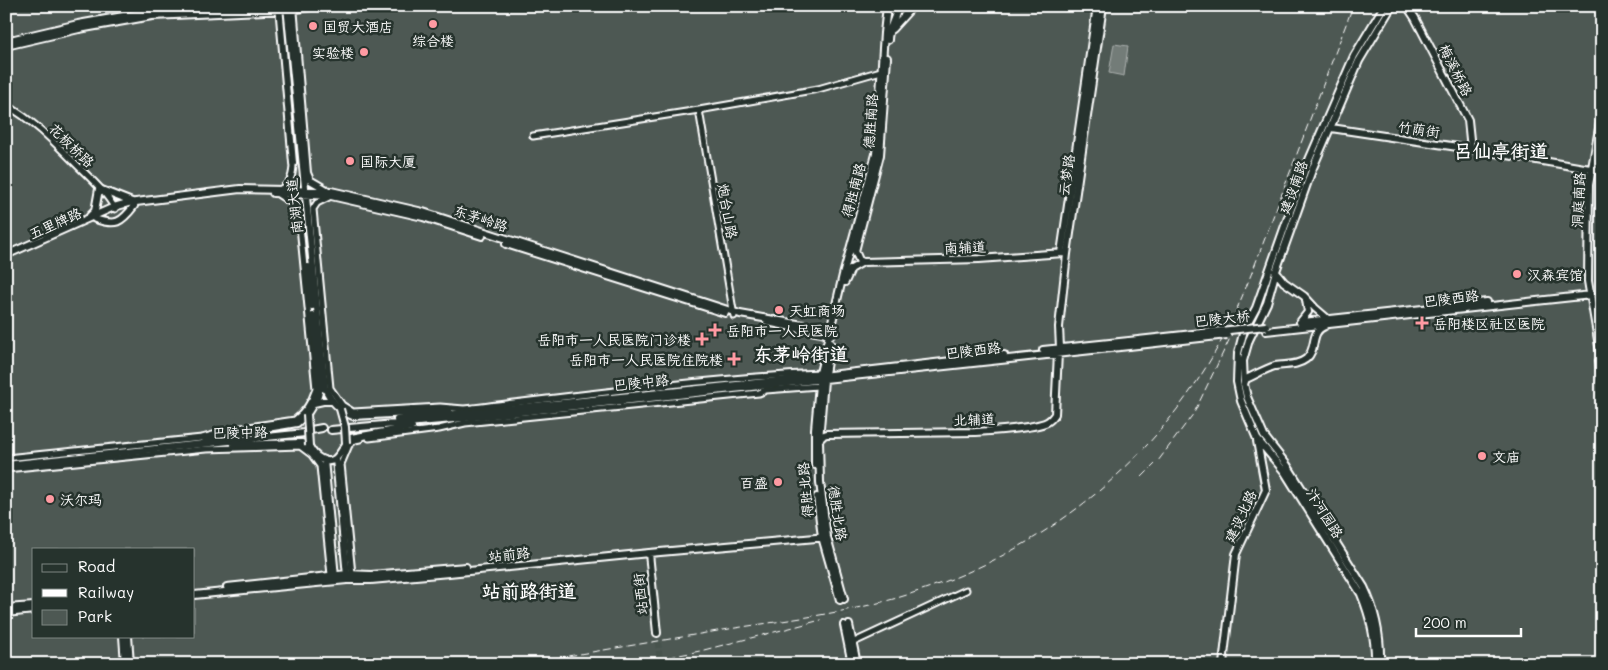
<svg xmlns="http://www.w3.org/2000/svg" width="1608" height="670" font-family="Mali,'LXGW WenKai TC',sans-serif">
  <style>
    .green { fill: #4d5853; stroke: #a6aca9; fill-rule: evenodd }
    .water { fill: #737b78; stroke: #abb0ae }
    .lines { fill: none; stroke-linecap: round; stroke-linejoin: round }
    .major-tunnel { stroke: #47524e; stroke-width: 6; stroke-dasharray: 6 3; stroke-linecap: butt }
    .minor-casing { stroke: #fff; stroke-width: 9 }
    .major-casing { stroke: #fff; stroke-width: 10 }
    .minor { stroke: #26332d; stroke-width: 5 }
    .major { stroke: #26332d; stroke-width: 6 }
    .rail { stroke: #fff; stroke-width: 1; stroke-dasharray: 8 4; stroke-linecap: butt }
    .major-bridge-casing { stroke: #fff; stroke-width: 10; stroke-linecap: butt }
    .major-bridge { stroke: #26332d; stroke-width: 6 }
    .poi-dot { fill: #ff9aa2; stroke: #26332d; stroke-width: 2 }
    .labels { text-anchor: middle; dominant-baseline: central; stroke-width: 5; stroke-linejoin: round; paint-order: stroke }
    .poi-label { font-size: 14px; fill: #fff; stroke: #26332d; text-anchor: start }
    .street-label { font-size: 14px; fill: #fff; stroke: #26332d }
    .district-label { font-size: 19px; font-weight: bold; fill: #fff; stroke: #26332d }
  </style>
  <rect width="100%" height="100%" fill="#333f3a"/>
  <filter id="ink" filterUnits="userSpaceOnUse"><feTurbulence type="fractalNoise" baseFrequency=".02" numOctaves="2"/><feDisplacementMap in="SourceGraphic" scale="10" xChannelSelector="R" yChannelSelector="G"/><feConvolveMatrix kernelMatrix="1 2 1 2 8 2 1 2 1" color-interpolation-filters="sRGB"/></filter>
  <g filter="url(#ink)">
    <!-- green -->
    <path class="green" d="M6 6H1602V664H6ZM34 549H194V636H34Z"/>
    <!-- water -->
    <path class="water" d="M1114 44 1128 46 1124 76 1109 73Z"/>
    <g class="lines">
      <!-- major-tunnel -->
      <path class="major-tunnel" d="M322 431 331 430
        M844 599 849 625
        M840 600 844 625
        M657 633 660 662"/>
      <!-- minor casing -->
      <g class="minor-casing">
        <path id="minor" d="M6 105C33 120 55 143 77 165 90 178 107 193 115 209
          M699 110 734 316
          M533 136 699 110 818 89 881 71
          M281 189C291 183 293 174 293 163
          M329 197 317 203 313 209 330 388 342 405 353 412 440 407 464 409C582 395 701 379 820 373L822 375
          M369 438 439 429 465 423 759 393 766 390 818 386 821 384
          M6 458 202 438 235 429 295 420C306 412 312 401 316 389L299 216 296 206 279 195
          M6 469 206 449 300 446 312 455 320 466 331 575
          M352 574 341 464 349 445 355 440 360 439
          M852 643 966 590"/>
      </g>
      <!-- major casing -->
      <g class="major-casing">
        <path id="major" d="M279 6 293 163
          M287 6 325 388C330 400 340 411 353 416L449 411
          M293 6 307 173 310 180 327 190
          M1407 6 1415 18 1468 120 1471 149
          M892 29 913 6
          M888 40C888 28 896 18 898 6
          M6 41 78 24 152 11 272 6
          M6 46 79 29 152 16 287 10 319 6
          M1602 111 1589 185 1588 281 1602 364
          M1331 128 1471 149 1602 171
          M273 193 331 196 423 217 482 236
          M90 216 95 211 99 189 132 202
          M95 219C116 226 121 223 134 206
          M506 244 725 313
          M1061 253 1097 6
          M6 255 114 207 128 203 240 189 331 191 423 212 740 314 832 330
          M863 262 859 260 855 251 880 155 887 58
          M863 262 979 259 1064 253
          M308 267 312 306
          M1275 271 1284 282 1304 296 1315 308 1329 320
          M845 282 851 269 863 262
          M767 322 831 335
          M1300 322 1308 312 1306 300
          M1303 322 1487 302
          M1266 331 1591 295
          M1043 350 1129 341
          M1599 361 1602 380
          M830 375 1004 355
          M1244 384 1246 379C1255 375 1265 369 1275 366 1286 364 1297 366 1306 359 1318 349 1309 332 1325 326
          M314 403 323 401H333
          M397 420 815 377
          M349 428 465 418 1129 346
          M311 430 322 428
          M331 430 342 429
          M819 440 824 380 830 343
          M205 442 244 432 297 423 307 414 318 396 320 388 313 316
          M234 445 302 443 309 446C312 452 315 456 321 459 338 468 341 447 351 438L412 427
          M336 459 347 576
          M324 460 335 577
          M6 465 305 433
          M815 465V429L820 373 843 275 876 154 884 33 887 6
          M817 497 822 537 840 600
          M649 553 657 633
          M227 587 347 574 371 575 466 567
          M194 595 347 580H371L449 573 649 553 827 537
          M844 599 827 537 820 482 819 440 824 435 827 434 975 432C990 431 1036 428 1047 422 1051 420 1053 417 1055 414L1058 353 1060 348 1059 327 1067 254 1103 6
          M6 608 34 606
          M6 613 34 610
          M844 625 852 664
          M849 625 857 664
          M123 636 125 664
          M128 636 130 664
          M1223 664 1236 554 1266 490 1257 441
          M1375 664C1376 639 1370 616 1361 594L1284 471 1257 439 1241 401 1237 382 1238 353 1244 330 1256 308 1305 169 1354 56 1384 6
          M1380 664C1381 636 1376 612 1364 587L1287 465 1264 436 1247 397 1244 384 1243 361 1249 340 1267 303 1276 271 1312 170 1359 61 1392 6"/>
      </g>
      <!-- minor -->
      <use href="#minor" class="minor"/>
      <!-- major -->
      <use href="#major" class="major"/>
      <!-- rail -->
      <path class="rail" d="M1142 477 1158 461 1194 413 1232 334
        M521 664C590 652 660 641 729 629 792 619 858 612 919 591 1051 547 1160 458 1225 334 1245 294 1260 251 1276 209 1302 141 1327 74 1353 6
        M633 664 700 651 821 620"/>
      <!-- major-bridge casing -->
      <g class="major-bridge-casing">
        <path id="major-bridge" d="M1129 341 1266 326
          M1129 346 1227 335
          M340 409 345 427 346 443
          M307 414 309 446"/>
      </g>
      <!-- major-bridge -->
      <use href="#major-bridge" class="major-bridge"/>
    </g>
  </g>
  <!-- markers -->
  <g class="poi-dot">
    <circle cx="433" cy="24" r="5"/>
    <circle cx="313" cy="26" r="5"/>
    <circle cx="364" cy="52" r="5"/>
    <circle cx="350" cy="161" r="5"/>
    <circle cx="1517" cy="274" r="5"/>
    <circle cx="779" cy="310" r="5"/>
    <path d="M1419.5 315.5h5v5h5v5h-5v5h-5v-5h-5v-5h5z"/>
    <path d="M712.5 322.5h5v5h5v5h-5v5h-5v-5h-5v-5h5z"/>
    <path d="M699.5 331.5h5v5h5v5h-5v5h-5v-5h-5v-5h5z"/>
    <path d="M731.5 351.5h5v5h5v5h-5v5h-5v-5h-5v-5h5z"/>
    <circle cx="1482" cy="456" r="5"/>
    <circle cx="778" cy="482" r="5"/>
    <circle cx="50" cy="499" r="5"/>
  </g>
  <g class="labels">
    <!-- poi labels -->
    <g class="poi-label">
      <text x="323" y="26">国贸大酒店</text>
      <text x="433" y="40" text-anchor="middle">综合楼</text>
      <text x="354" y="52" text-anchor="end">实验楼</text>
      <text x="360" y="161">国际大厦</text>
      <text x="1527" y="274">汉森宾馆</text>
      <text x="789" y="310">天虹商场</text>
      <text x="1433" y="323">岳阳楼区社区医院</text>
      <text x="726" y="330">岳阳市一人民医院</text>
      <text x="691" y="339" text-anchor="end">岳阳市一人民医院门诊楼</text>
      <text x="723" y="359" text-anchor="end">岳阳市一人民医院住院楼</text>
      <text x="1492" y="456">文庙</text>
      <text x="768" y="482" text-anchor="end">百盛</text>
      <text x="60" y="499">沃尔玛</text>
    </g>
    <!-- street labels -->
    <g class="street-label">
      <text transform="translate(1456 70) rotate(63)">梅溪桥路</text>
      <text transform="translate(870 121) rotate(-86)">德胜南路</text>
      <text transform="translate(1419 129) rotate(8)">竹荫街</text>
      <text transform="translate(72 145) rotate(44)">花板桥路</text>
      <text transform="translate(1066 175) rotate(-82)">云梦路</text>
      <text transform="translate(1293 187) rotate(-70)">建设南路</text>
      <text transform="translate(853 190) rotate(-75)">得胜南路</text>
      <text transform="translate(1578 200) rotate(-87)">洞庭南路</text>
      <text transform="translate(294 206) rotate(-96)">南湖大道</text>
      <text transform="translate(728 211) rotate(80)">炮台山路</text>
      <text transform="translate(481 218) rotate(18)">东茅岭路</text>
      <text transform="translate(55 223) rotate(-24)">五里牌路</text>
      <text transform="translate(965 247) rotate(-3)">南辅道</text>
      <text transform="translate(1451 298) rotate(-7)">巴陵西路</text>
      <text transform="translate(1222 318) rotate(-6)">巴陵大桥</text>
      <text transform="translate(973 350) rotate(-7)">巴陵西路</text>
      <text transform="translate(641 382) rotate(-6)">巴陵中路</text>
      <text transform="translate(974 419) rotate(-2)">北辅道</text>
      <text transform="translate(240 432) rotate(-1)">巴陵中路</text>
      <text transform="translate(805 490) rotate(-95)">得胜北路</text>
      <text transform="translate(838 513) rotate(81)">德胜北路</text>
      <text transform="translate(1325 513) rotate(58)">汴河园路</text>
      <text transform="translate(1240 516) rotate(-65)">建设北路</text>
      <text transform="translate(509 554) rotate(-6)">站前路</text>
      <text transform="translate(640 594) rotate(-96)">站西街</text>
    </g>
    <!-- district labels -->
    <g class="district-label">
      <text x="1501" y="150">吕仙亭街道</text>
      <text x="801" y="353">东茅岭街道</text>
      <text x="529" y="590">站前路街道</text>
    </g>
  </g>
  <!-- margin -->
  <rect width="1608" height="670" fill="none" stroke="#26332d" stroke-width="25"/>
  <rect x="12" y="12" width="1583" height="645" fill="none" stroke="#fff" stroke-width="2" filter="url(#ink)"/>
  <!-- legend -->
  <rect x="32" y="548" width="162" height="90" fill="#26332d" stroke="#7d8581"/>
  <rect x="42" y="564" width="25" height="8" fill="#26332d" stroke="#7d8581"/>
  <text x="78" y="572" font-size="15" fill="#ffffff">Road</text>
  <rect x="42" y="589" width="25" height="8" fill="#ffffff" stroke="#7d8581"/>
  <text x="78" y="598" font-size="15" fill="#ffffff">Railway</text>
  <rect x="42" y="610" width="25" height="15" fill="#4d5853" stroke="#7d8581"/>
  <text x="78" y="622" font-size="15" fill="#ffffff">Park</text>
  <!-- scale -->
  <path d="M1416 628v8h105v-8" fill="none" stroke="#ffffff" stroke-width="2.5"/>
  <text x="1423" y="628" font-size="15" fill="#ffffff" stroke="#26332d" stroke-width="4" paint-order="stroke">200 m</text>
</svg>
